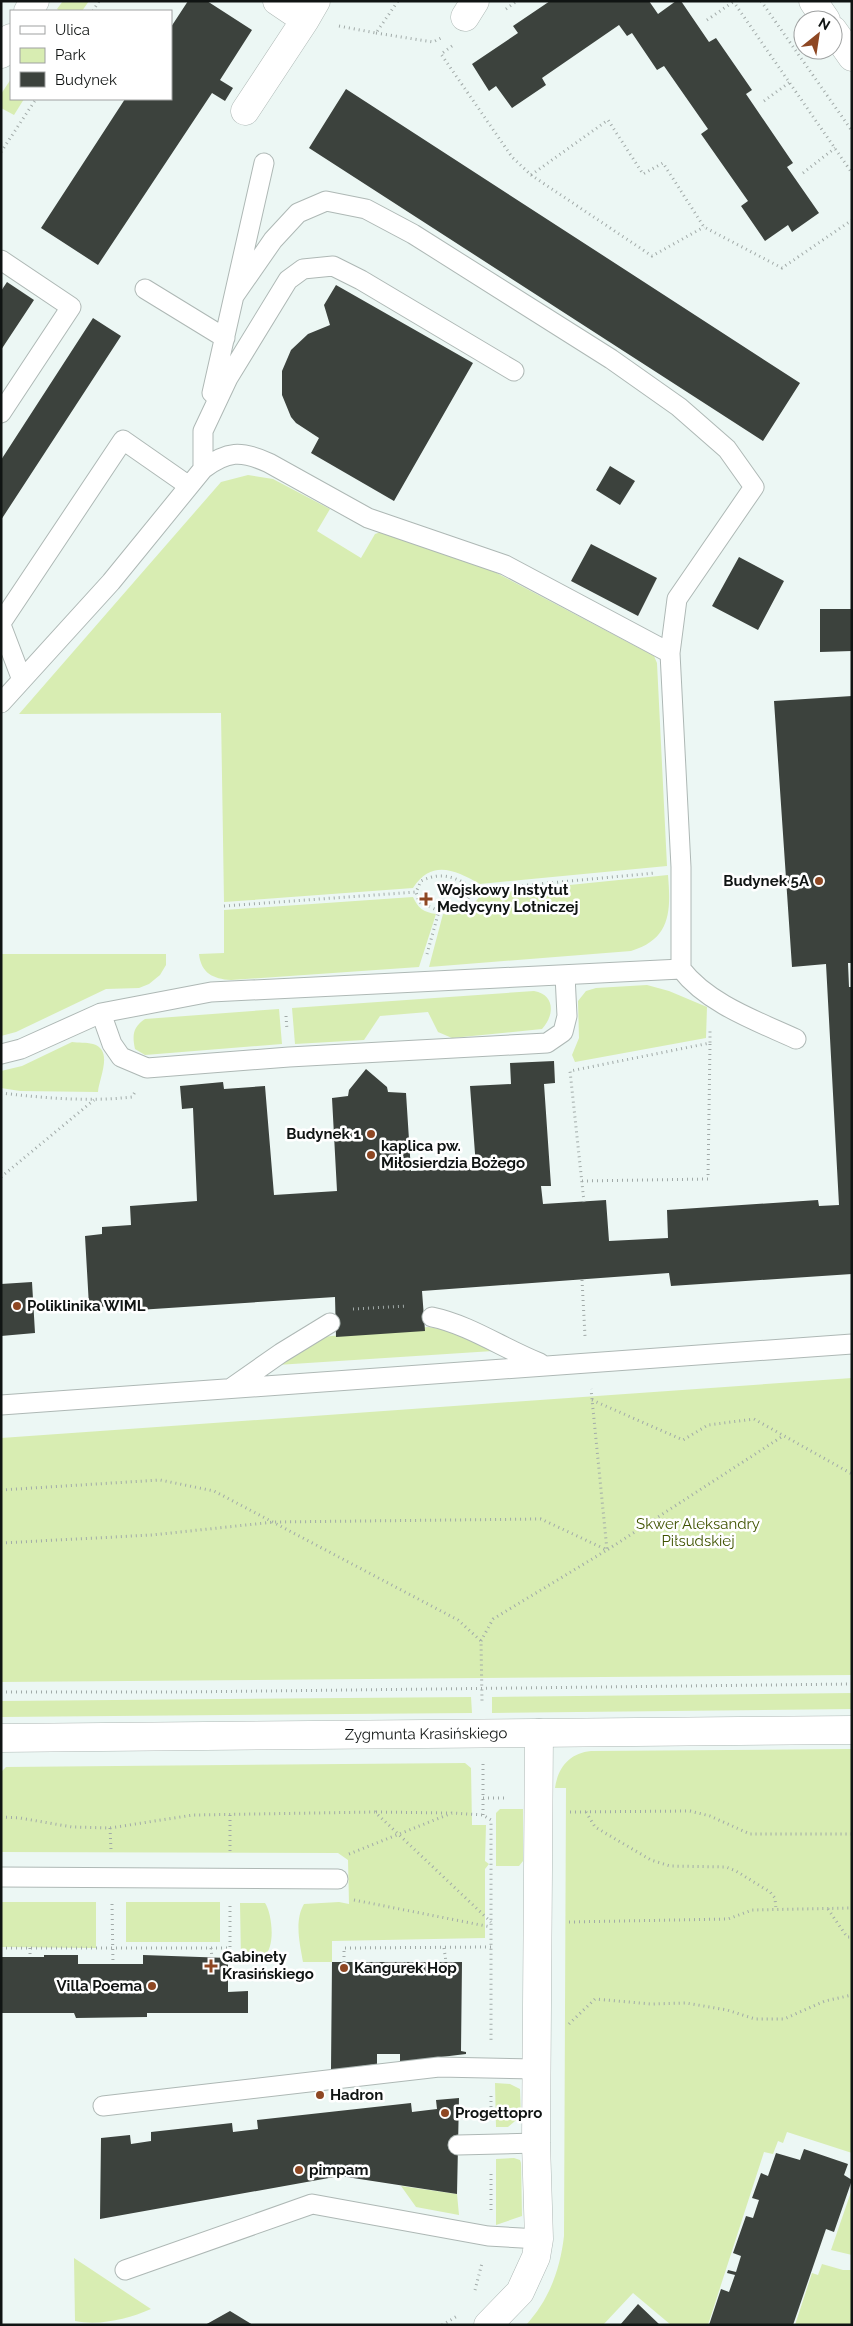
<svg xmlns="http://www.w3.org/2000/svg" width="853" height="2326" font-family="Raleway,sans-serif">
  <style>
    .green { fill: #d8edb2 }
    .building { fill: #3c423d }
    .lines { fill: none; stroke-linecap: round; stroke-linejoin: round }
    .lane-casing { stroke: #aeb8b5; stroke-width: 21 }
    .street-casing { stroke: #aeb8b5; stroke-width: 29 }
    .secondary-casing { stroke: #aeb8b5; stroke-width: 29 }
    .path { stroke: #a1aaa8; stroke-width: 3; stroke-dasharray: 1 4; stroke-linecap: butt }
    .lane { stroke: #fff; stroke-width: 19 }
    .street { stroke: #fff; stroke-width: 28 }
    .secondary { stroke: #fff; stroke-width: 28 }
    .poi-dot { fill: #8e4723; stroke: #fff; stroke-width: 2 }
    .labels { text-anchor: middle; dominant-baseline: central; stroke-width: 5; stroke-linejoin: round; paint-order: stroke }
    .poi-label { font-size: 15px; font-weight: bold; fill: #101413; stroke: #fff; text-anchor: start }
    .park-label { font-size: 15px; fill: #3f5300; stroke: #fff }
    .street-label { font-size: 15px; fill: #101413; stroke: #fff }
  </style>
  <rect width="100%" height="100%" fill="#ecf7f4"/>
  <!-- green -->
  <path class="green" d="M63 1H89L82 11H60L57 9Z
    M11 79V99H24L14 115 1 108V94Z
    M248 475 273 479 330 509 317 531 361 558 375 534 381 532 470 559 654 656 657 663 667 866 480 884C455 870 432 859 413 888L224 902 221 713 19 714 221 482Z
    M668 875C671 911 671 939 631 951L429 967 443 914C462 917 471 910 481 894Z
    M413 897C418 908 423 912 436 914L419 967 231 980C213 979 201 973 199 954L224 953V910Z
    M1 954H166V965L160 975 149 984 139 988 106 989 16 1032 1 1036Z
    M647 985 669 991 707 1007 706 1038 575 1062 572 1055 579 1038 578 1001 586 991 596 988Z
    M534 991C556 995 554 1016 542 1029L452 1038 438 1032 428 1012 380 1016 364 1040 295 1044 292 1008Z
    M279 1009 282 1044 145 1055 135 1049C132 1035 133 1027 145 1019Z
    M72 1042C78 1043 86 1042 93 1044 114 1050 99 1078 98 1092L20 1091 1 1088V1071L22 1066Z
    M428 1327 451 1331 493 1351 277 1365 321 1337Z
    M852 1378V1675L1 1682V1438Z
    M852 1693V1709L492 1713V1697Z
    M471 1697 472 1713 1 1717V1701Z
    M852 1749V2153L787 2132 783 2143 778 2141 773 2154 764 2152 708 2325H671L633 2293 603 2325H526C549 2300 560 2270 564 2236L566 1788H555C558 1767 570 1753 591 1751Z
    M465 1763 471 1768 472 1825H486L485 1861 489 1864 485 1869V1938L332 1941V1962H303C300 1944 294 1921 304 1904L339 1902 349 1904 348 1860 338 1853 1 1852V1772L6 1767Z
    M500 1809H523V1861L519 1866H496V1813Z
    M1 1902H96V1948L1 1947Z
    M126 1902H220V1942H126Z
    M240 1903H265C272 1913 276 1947 264 1956 258 1961 249 1959 241 1959Z
    M495 2083 510 2084 520 2089 521 2116 508 2127H496Z
    M514 2158 520 2160 521 2163 522 2216 496 2225V2159Z
    M401 2186 457 2194 459 2215 416 2207Z
    M852 2189V2255L831 2250Z
    M74 2258 151 2309C128 2319 100 2326 75 2321Z
    M822 2264 843 2270H852V2325H795L812 2273 818 2275Z"/>
  <!-- building -->
  <path class="building" d="M188 1H207L252 30 220 80 233 88 225 101 212 93 98 265 41 228 125 99H171V27Z
    M550 1H649L658 14 676 1H681L709 42 716 38 752 90 746 94 793 163 787 167 819 213 792 232 788 225 765 241 741 206 748 201 701 134 708 129 664 66 657 70 632 33 627 36 619 25 542 78 546 85 512 108 496 86 489 91 472 64 518 33 513 26Z
    M346 89 800 383 763 441 309 148Z
    M7 282 34 300 1 350V291Z
    M336 285 473 363 394 501 311 453 319 438 296 423 291 417 282 395V371L291 350 308 334 330 325 324 305Z
    M93 318 121 336 1 520V460Z
    M610 466 635 481 620 505 596 490Z
    M591 544 657 578 638 616 571 581Z
    M739 557 784 581 758 630 712 606Z
    M820 609H852V651L820 652Z
    M852 696V963H848L849 987H852V1274L671 1286 669 1273 422 1291 425 1331 336 1337 335 1297 108 1312V1307L89 1306 85 1236 102 1234V1227L131 1225 130 1206 197 1201 193 1108 182 1109 180 1086 223 1082 224 1089 265 1086 274 1195 337 1191 332 1098 348 1096 349 1090 366 1069 387 1087 388 1092 406 1093 411 1171 476 1167 470 1086 511 1084 510 1063 554 1061 555 1083 544 1084 551 1186H541L543 1204 606 1200 609 1241 668 1238 667 1210 818 1200 819 1206 839 1205 826 964 792 967 774 701Z
    M32 1282 35 1333 1 1336V1284Z
    M44 1955H78V1964H143V1955L228 1958V1992L248 1991V2013H147V2017L76 2018 74 2013H1V1957H44Z
    M332 1962H462L461 2051 466 2052V2054L400 2062V2054H377V2064L331 2070Z
    M459 2098 457 2194 340 2176 100 2219 101 2138 130 2135 131 2144 151 2141V2132L232 2123 233 2132 258 2129 257 2120 411 2103 412 2112 437 2109 436 2100Z
    M804 2149 848 2164 844 2175 852 2180 834 2232 826 2229 793 2325H709L721 2289 729 2292 735 2275 727 2273 728 2270 736 2272 741 2256 733 2253 746 2216 753 2218 759 2200 752 2198 761 2173 768 2176 776 2153 800 2160Z
    M638 2304 660 2325H620Z
    M230 2311 253 2325H205Z"/>
  <g class="lines">
    <!-- lane casing -->
    <g class="lane-casing">
      <path id="lane" d="M1 260 71 307 1 413
        M145 289 225 338
        M212 393 264 163
        M203 469V431L228 378 288 280 303 269 333 266 361 280 514 371
        M1 623 123 440 189 486
        M1 625 22 680
        M1 703 111 582 203 469C227 451 241 450 269 463L368 518 505 565 670 653
        M681 969C708 1004 757 1021 796 1039
        M101 1013 112 1044 121 1057 147 1068 289 1057 547 1043 563 1032 567 1016 565 975
        M1 1054 21 1049 101 1013 211 992 681 969V867L670 653 677 599 754 487 727 449 679 407 611 359 413 234 366 209 326 201 298 213 273 240 234 296
        M432 1317C470 1325 504 1349 540 1363
        M231 1388 281 1353 330 1323
        M1 1405 852 1344
        M1 1877 338 1879
        M103 2106 439 2067 536 2069
        M458 2145 536 2143
        M125 2270 312 2204 488 2236 539 2239"/>
    </g>
    <!-- street casing -->
    <g class="street-casing">
      <path id="street" d="M277 1 305 20 316 1
        M813 1 826 20
        M28 11 35 1
        M465 17 475 1
        M833 30 852 57
        M1 54 11 38
        M245 111 305 20
        M488 2325 520 2292 536 2257 539 2239 536 2143 539 1733"/>
    </g>
    <!-- secondary casing -->
    <g class="secondary-casing">
      <g id="secondary">
        <path id="s1" d="M1 1738 852 1730"/>
      </g>
    </g>
    <!-- path -->
    <path class="path" d="M733 1 852 173
      M761 1 852 131
      M506 9 517 1
      M93 11 99 1
      M707 20 733 2
      M339 26 376 33 398 1
      M376 33 433 42 441 38
      M452 46 441 54 512 157 531 175 608 120 643 174 663 163 704 227 782 268 852 220
      M764 101 790 82
      M1 152 36 99
      M803 173 835 148
      M531 175 652 256 704 227
      M475 890 459 909 439 911 419 902 416 892 421 881C442 871 457 877 475 890L655 873
      M224 906 416 892
      M427 954 439 911
      M286 1016 287 1030
      M1 1093C45 1098 88 1102 132 1097L135 1092
      M1 1177 94 1100
      M582 1181 708 1179 710 1043
      M584 1202 570 1071 710 1043V1028
      M582 1280 585 1336
      M353 1309 407 1306
      M592 1400 683 1440 708 1425 754 1419 852 1474
      M1 1490 160 1480 214 1491 458 1620 481 1641 482 1701
      M1 1543 152 1535 274 1522 541 1519 607 1550 783 1436
      M481 1641 493 1619 607 1550 591 1389
      M1 1692H182L852 1684
      M483 1764V1815
      M483 1798H508
      M376 1812 449 1813
      M570 1812 690 1811 710 1816 750 1834H852
      M586 1812 595 1827 651 1860 670 1866 726 1867 736 1871 770 1892 775 1898 776 1910
      M1 1817 20 1818 72 1827 110 1828 193 1815 375 1812 491 1922
      M110 1828 111 1850
      M230 1851V1814
      M349 1854 452 1813 483 1815 491 1820V2042
      M354 1900 491 1927
      M112 1904 113 1964
      M828 1909 847 1937H852
      M569 1922 728 1919 752 1910 852 1908
      M1 1948H230V1906
      M30 1948V1957
      M211 1948 212 1958
      M444 1948 446 1962
      M344 1962V1948L491 1947
      M569 2024 595 1999 651 2004 686 2003 727 2010 755 2019H784L825 2001 852 1995
      M491 2117V2096
      M491 2210V2171
      M475 2290 482 2263
      M442 2325 459 2315"/>
    <!-- lane -->
    <use href="#lane" class="lane"/>
    <!-- street -->
    <use href="#street" class="street"/>
    <!-- secondary -->
    <use href="#secondary" class="secondary"/>
  </g>
  <!-- markers -->
  <g class="poi-dot">
    <circle cx="819" cy="881" r="5"/>
    <path d="M423.5 891.5h5v5h5v5h-5v5h-5v-5h-5v-5h5z"/>
    <circle cx="371" cy="1134" r="5"/>
    <circle cx="371" cy="1155" r="5"/>
    <circle cx="17" cy="1306" r="5"/>
    <path d="M208.5 1958.5h5v5h5v5h-5v5h-5v-5h-5v-5h5z"/>
    <circle cx="344" cy="1968" r="5"/>
    <circle cx="152" cy="1986" r="5"/>
    <circle cx="320" cy="2095" r="5"/>
    <circle cx="445" cy="2113" r="5"/>
    <circle cx="299" cy="2170" r="5"/>
  </g>
  <g class="labels">
    <!-- poi labels -->
    <g class="poi-label">
      <text x="809" y="881" text-anchor="end">Budynek 5A</text>
      <text x="437" y="890">Wojskowy Instytut<tspan x="437" dy="17">Medycyny Lotniczej</tspan></text>
      <text x="361" y="1134" text-anchor="end">Budynek 1</text>
      <text x="381" y="1146">kaplica pw.<tspan x="381" dy="17">Miłosierdzia Bożego</tspan></text>
      <text x="27" y="1306">Poliklinika WIML</text>
      <text x="222" y="1957">Gabinety<tspan x="222" dy="17">Krasińskiego</tspan></text>
      <text x="354" y="1968">Kangurek Hop</text>
      <text x="142" y="1986" text-anchor="end">Villa Poema</text>
      <text x="330" y="2095">Hadron</text>
      <text x="455" y="2113">Progettopro</text>
      <text x="309" y="2170">pimpam</text>
    </g>
    <!-- park labels -->
    <g class="park-label">
      <text x="698" y="1524">Skwer Aleksandry<tspan x="698" dy="17">Piłsudskiej</tspan></text>
    </g>
    <!-- street labels -->
    <g class="street-label">
      <text stroke="none"><textPath href="#s1" startOffset="425">Zygmunta Krasińskiego</textPath></text>
    </g>
  </g>
  <!-- border -->
  <rect width="853" height="2326" fill="none" stroke="#101413" stroke-width="5"/>
  <!-- legend -->
  <rect x="10" y="10" width="162" height="90" fill="#ffffff" stroke="#9fa1a1"/>
  <rect x="20" y="26" width="25" height="8" fill="#ffffff" stroke="#9fa1a1"/>
  <text x="55" y="35" font-size="15" fill="#101413">Ulica</text>
  <rect x="20" y="48" width="25" height="15" fill="#d8edb2" stroke="#9fa1a1"/>
  <text x="55" y="60" font-size="15" fill="#101413">Park</text>
  <rect x="20" y="72" width="25" height="15" fill="#3c423d" stroke="#9fa1a1"/>
  <text x="55" y="85" font-size="15" fill="#101413">Budynek</text>
  <!-- north arrow -->
  <g transform="translate(818 35) rotate(30)"><circle r="24" fill="#ffffff" stroke="#9fa1a1"/>
  <path d="M0-4L9 19L0 12L-9 19Z" fill="#8e4723"/>
  <text y="-8" font-size="14" font-weight="bold" text-anchor="middle" fill="#101413">N</text>
  </g>
</svg>
